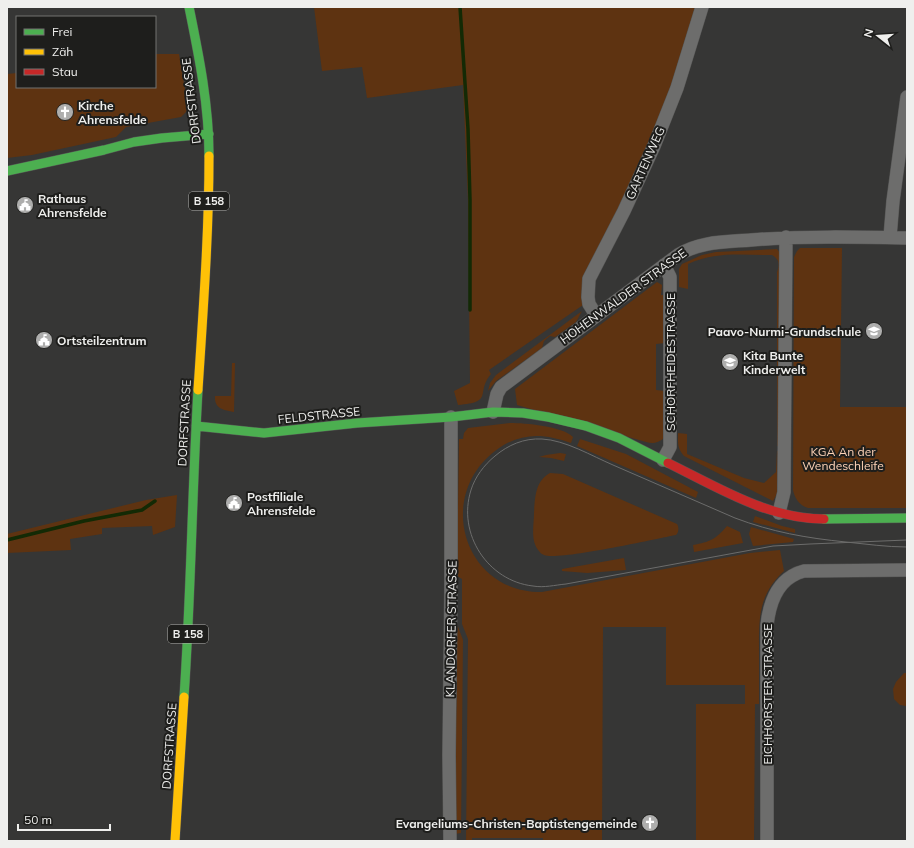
<svg xmlns="http://www.w3.org/2000/svg" width="914" height="848" font-family="Mulish,sans-serif">
  <style>
    .green { fill: #5e3311 }
    .lines { fill: none; stroke-linecap: round; stroke-linejoin: round }
    .stream { stroke: #132a05; stroke-width: 3.5 }
    .street-casing { stroke: #545453; stroke-width: 14 }
    .fast-casing { stroke: #545453; stroke-width: 10 }
    .slow-casing { stroke: #545453; stroke-width: 10 }
    .jam-casing { stroke: #545453; stroke-width: 10 }
    .street { stroke: #6d6d6c; stroke-width: 13 }
    .fast { stroke: #4caf50; stroke-width: 9 }
    .slow { stroke: #ffc107; stroke-width: 9 }
    .jam { stroke: #c62828; stroke-width: 9 }
    .tram { stroke: #6c6c6b; stroke-width: 1 }
    .labels { text-anchor: middle; dominant-baseline: central; stroke-width: 4; stroke-linejoin: round; paint-order: stroke }
    .shield { fill: #1e1e1c; stroke: #b0b0ae; stroke-width: 1 }
    .shield-label { font-size: 11px; font-weight: bold; fill: #efefed }
    .street-label { font-size: 12px; fill: #efefed; stroke: #1e1e1c }
    .poi-label { font-size: 12px; font-weight: bold; fill: #efefed; stroke: #1e1e1c; text-anchor: start }
    .park-label { font-size: 12px; fill: #fed3b7; stroke: #1e1e1c }
  </style>
  <rect width="100%" height="100%" fill="#363635"/>
  <!-- green -->
  <path class="green" d="M314 7H698L668 98 583 305 489 370 491 374C475 393 495 402 458 405L454 391 470 383 468 200 463 85 367 98 362 67 322 71Z
    M155 54H179L188 107 186 112 181 117 126 127 116 137 32 155 7 158V74L17 73V87H155Z
    M800 248H842L840 407H907V508H808C799 505 795 499 793 490L794 257 797 251Z
    M777 249 780 253V446H777V272C780 264 779 259 772 255 742 255 716 251 688 264V289L679 287V269L682 264 702 255 716 252Z
    M657 282 662 285 661 295H666L665 343 656 344V390L665 391 664 438C658 443 653 444 646 442L517 405 515 389Z
    M582 311 576 322 555 337 550 336 544 341 542 348 496 381 488 391 490 383 496 375Z
    M232 363H235L234 412C224 410 214 409 215 396H231Z
    M510 423C525 423 562 426 573 437L571 443C543 433 520 432 495 451 435 497 464 593 542 592L750 553 780 550 784 571C758 595 759 618 759 651 759 668 759 686 759 704H755L754 841H696V704H745V685H666V627H603L602 841H543V838H472V841H466L468 639 462 624V579L457 576 459 439H463L464 433 468 428Z
    M678 433 687 434V454L744 478 764 483 776 472 777 451H780L777 494 773 501 684 456C677 448 678 443 678 433Z
    M580 439 626 454 698 492 696 498 577 446Z
    M560 453 566 454 564 461 551 458 539 457 546 455Z
    M550 473 563 474 677 524C679 527 679 532 676 535 655 539 558 561 544 555 542 554 540 553 539 551 530 541 534 525 534 513 535 498 535 481 550 473Z
    M177 495 175 527 153 535 152 526 102 528V534L70 539 71 550 7 553V534L146 500Z
    M755 516 782 526 795 529V533L753 522Z
    M727 526 740 532 743 543 694 552 693 545C710 542 716 539 727 526Z
    M751 527 794 539 793 542 753 546 749 534Z
    M624 558 626 570 587 573 562 571V569Z
    M457 624 463 640 461 833 455 834Z
    M904 673H907L906 706 900 705 894 699 893 689 896 682Z"/>
  <g class="lines">
    <!-- stream -->
    <path class="stream" d="M460 7 468 129 470 200V310
      M7 540 84 521 142 510 155 501"/>
    <!-- street casing -->
    <g class="street-casing">
      <path id="street" d="M890 237 893 201 907 97
        M596 315 589 304 588 297 589 279 624 211 654 146 677 88 702 7
        M493 412 497 394 501 387 678 255C700 241 726 242 751 240 803 236 855 237 907 238
        M663 460 670 447V277L664 265
        M779 513 784 492 786 237
        M450 841 449 755 451 586V417
        M767 841V625C769 607 775 586 792 576 795 574 800 572 804 571L907 570"/>
    </g>
    <!-- fast casing -->
    <g class="fast-casing">
      <path id="fast" d="M189 7C199 56 209 105 209 156
        M7 171 104 150 134 142 162 138 209 134
        M196 426 264 433 357 423 451 417 493 412 523 413 548 417 586 426 619 438 668 463
        M824 519 907 518
        M184 697C191 595 192 492 198 390"/>
    </g>
    <!-- slow casing -->
    <g class="slow-casing">
      <path id="slow" d="M198 390C203 312 209 234 209 156
        M175 841 184 697"/>
    </g>
    <!-- jam casing -->
    <g class="jam-casing">
      <path id="jam" d="M668 463C717 487 768 519 824 519"/>
    </g>
    <!-- street -->
    <use href="#street" class="street"/>
    <!-- fast -->
    <use href="#fast" class="fast"/>
    <!-- slow -->
    <use href="#slow" class="slow"/>
    <!-- jam -->
    <use href="#jam" class="jam"/>
    <!-- tram -->
    <path class="tram" d="M907 540 810 544 773 546 566 584C555 585 544 588 533 586 488 581 457 534 471 490 475 477 484 465 495 456 508 445 524 438 542 439 565 440 592 456 613 465 654 483 694 500 735 518 772 532 806 538 846 542 866 544 886 547 907 547"/>
  </g>
  <!-- icons -->
  <defs>
    <g id="church-disc" transform="scale(0.9)"><circle r="9.5" fill="#aeaead" stroke="#1e1e1c"/><path d="M-1.2-6h2.4v3.5h3.3v2.4h-3.3V6h-2.4V-.1h-3.3v-2.4h3.3Z" fill="#fff"/></g>
    <g id="civic-disc" transform="scale(0.9)"><circle r="9.5" fill="#aeaead" stroke="#1e1e1c"/><path d="M-.6-6.5H3V-4.5H.6V-3L4-1V1h2V6H-6V1h2V-1L-.6-3ZM-1.2 2.5V6h2.4V2.5Z" fill="#fff"/></g>
    <g id="school-disc" transform="scale(0.9)"><circle r="9.5" fill="#aeaead" stroke="#1e1e1c"/><path d="M0-5L7-2L0 1L-7-2ZM-4 1L0 2.5L4 1V4Q0 6-4 4Z" fill="#fff"/></g>
  </defs>
  <g fill-rule="evenodd">
    <use href="#church-disc" x="65" y="112"/>
    <use href="#civic-disc" x="25" y="205"/>
    <use href="#school-disc" x="874" y="331"/>
    <use href="#civic-disc" x="44" y="340"/>
    <use href="#school-disc" x="730" y="362"/>
    <use href="#civic-disc" x="234" y="503"/>
    <use href="#church-disc" x="650" y="823"/>
  </g>
  <g class="labels">
    <!-- shield labels -->
    <g class="shield">
      <rect x="189" y="192" width="40" height="18" rx="3"/>
      <rect x="168" y="625" width="40" height="18" rx="3"/>
    </g>
    <g class="shield-label">
      <text x="209" y="201">B 158</text>
      <text x="188" y="634">B 158</text>
    </g>
    <!-- street labels -->
    <g class="street-label">
      <text transform="translate(191 101) rotate(-97)">DORFSTRASSE</text>
      <text transform="translate(645 163) rotate(-66)">GARTENWEG</text>
      <text transform="translate(623 296) rotate(-36)">HOHENWALDER STRASSE</text>
      <text transform="translate(670 362) rotate(-90)">SCHORFHEIDESTRASSE</text>
      <text transform="translate(319 415) rotate(-6)">FELDSTRASSE</text>
      <text transform="translate(184 423) rotate(-87)">DORFSTRASSE</text>
      <text transform="translate(451 629) rotate(-89)">KLANDORFER STRASSE</text>
      <text transform="translate(767 694) rotate(-90)">EICHHORSTER STRASSE</text>
      <text transform="translate(169 746) rotate(-86)">DORFSTRASSE</text>
    </g>
    <!-- poi labels -->
    <g class="poi-label">
      <text x="78" y="105">Kirche<tspan x="78" dy="14">Ahrensfelde</tspan></text>
      <text x="38" y="198">Rathaus<tspan x="38" dy="14">Ahrensfelde</tspan></text>
      <text x="861" y="331" text-anchor="end">Paavo-Nurmi-Grundschule</text>
      <text x="57" y="340">Ortsteilzentrum</text>
      <text x="743" y="355">Kita Bunte<tspan x="743" dy="14">Kinderwelt</tspan></text>
      <text x="247" y="496">Postfiliale<tspan x="247" dy="14">Ahrensfelde</tspan></text>
      <text x="637" y="823" text-anchor="end">Evangeliums-Christen-Baptistengemeinde</text>
    </g>
    <!-- park labels -->
    <g class="park-label">
      <text x="843" y="451">KGA An der<tspan x="843" dy="14">Wendeschleife</tspan></text>
    </g>
  </g>
  <!-- border -->
  <rect width="914" height="848" fill="none" stroke="#efefed" stroke-width="16"/>
  <!-- legend -->
  <rect x="16" y="16" width="140" height="72" fill="#1e1e1c" stroke="#727270"/>
  <rect x="24" y="29" width="20" height="6" fill="#4caf50" stroke="#727270"/>
  <text x="52" y="36" font-size="12" fill="#efefed">Frei</text>
  <rect x="24" y="49" width="20" height="6" fill="#ffc107" stroke="#727270"/>
  <text x="52" y="56" font-size="12" fill="#efefed">Zäh</text>
  <rect x="24" y="69" width="20" height="6" fill="#c62828" stroke="#727270"/>
  <text x="52" y="76" font-size="12" fill="#efefed">Stau</text>
  <!-- north arrow -->
  <g transform="translate(878 36) rotate(287)" stroke="#1e1e1c" stroke-width="3" paint-order="stroke">
  <path d="M0-3L7 15L0 10L-7 15Z" fill="#efefed"/>
  <text y="-6" font-size="11" font-weight="bold" text-anchor="middle" fill="#efefed">N</text>
  </g>
  <!-- scale -->
  <path d="M18 824v6h92v-6" fill="none" stroke="#efefed" stroke-width="2"/>
  <text x="24" y="824" font-size="12" fill="#efefed" stroke="#1e1e1c" stroke-width="3" paint-order="stroke">50 m</text>
</svg>
